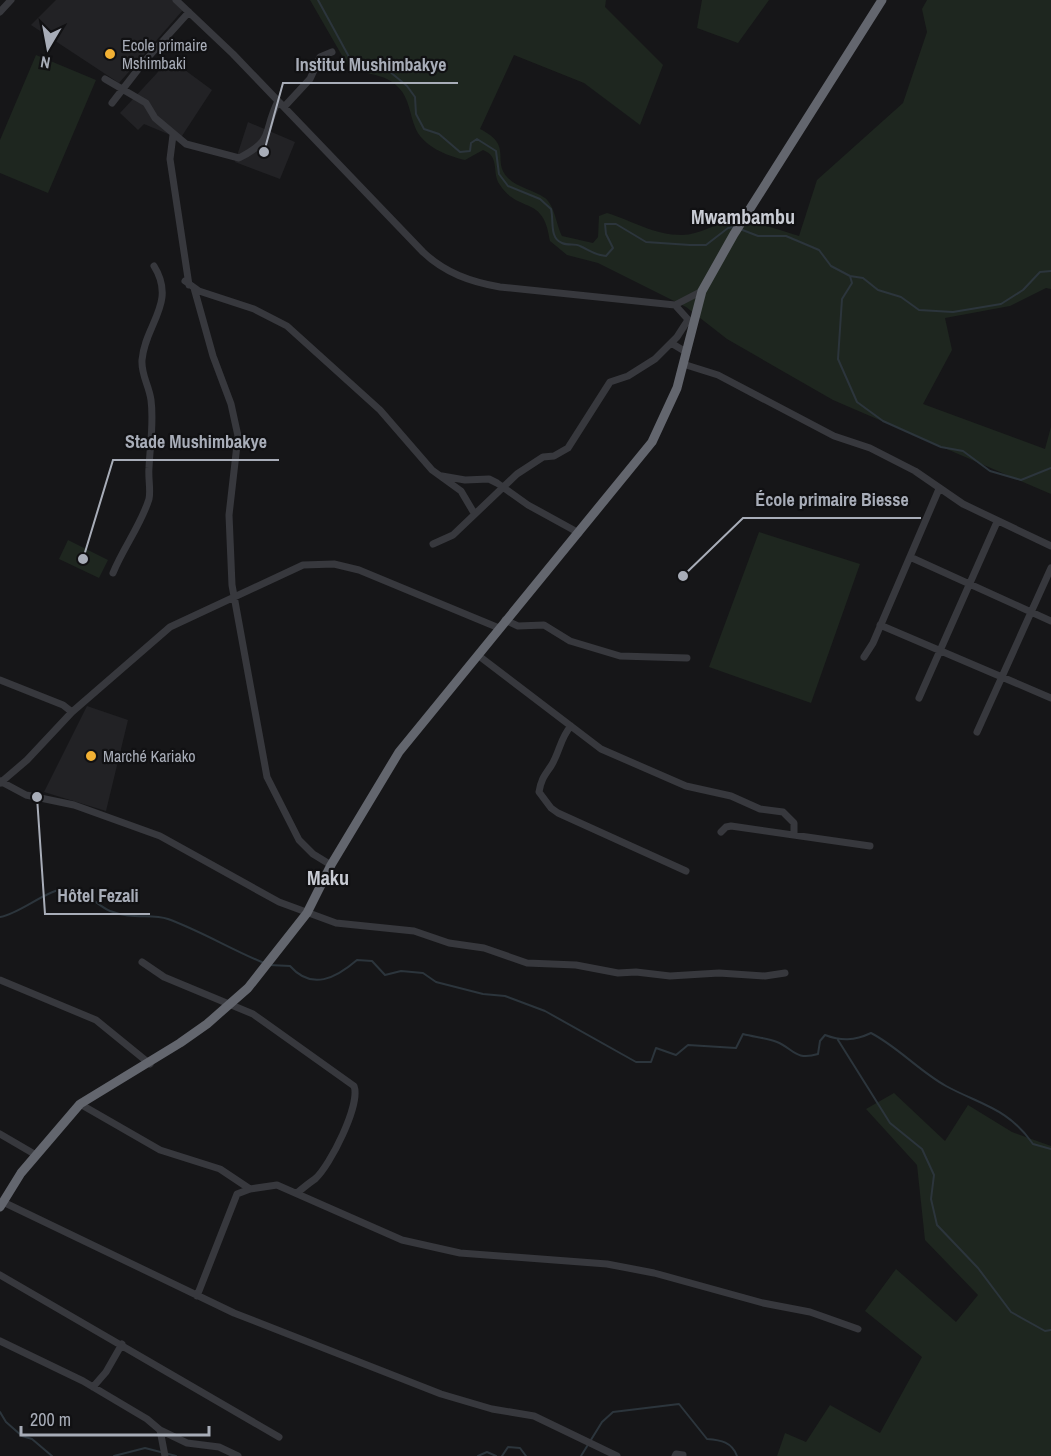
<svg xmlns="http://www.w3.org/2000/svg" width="1051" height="1456" font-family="'Archivo Narrow',sans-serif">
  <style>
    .built { fill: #222225 }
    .green { fill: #1e261f }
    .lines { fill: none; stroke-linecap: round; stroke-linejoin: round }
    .stream { stroke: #2c353c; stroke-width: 2 }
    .minor { stroke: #37383d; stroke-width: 7 }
    .highway { stroke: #63666e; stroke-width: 9 }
    .poi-dot { fill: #f2b134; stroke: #111113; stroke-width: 2 }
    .labels { text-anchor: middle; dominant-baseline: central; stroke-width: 4.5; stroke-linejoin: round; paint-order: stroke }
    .poi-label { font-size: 16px; fill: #a8adb8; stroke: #111113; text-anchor: start }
    .quarter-label { font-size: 20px; font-weight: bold; fill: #c9ccd4; stroke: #111113 }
    .leader { fill: none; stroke: #a8adb8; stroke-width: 2 }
    .callout-dot { fill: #a8adb8; stroke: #111113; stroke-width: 2 }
    .callout-label { font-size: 18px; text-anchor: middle; font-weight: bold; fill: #a8adb8; stroke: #111113; stroke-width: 4.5; stroke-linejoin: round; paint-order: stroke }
  </style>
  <rect width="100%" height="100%" fill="#161618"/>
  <!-- built -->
  <path class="built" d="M56 0H173L183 10 119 83 31 25Z
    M170 59 212 90 180 139 144 124 138 130 120 113Z
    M248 122 295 142 280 179 235 162Z
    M87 706 128 720 106 811 44 792Z"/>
  <!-- green -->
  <path class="green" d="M310 0H606L605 7 663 65 640 125 584 83 514 55 480 129C514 146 491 160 508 178 518 188 534 190 545 198 555 206 556 224 562 236L593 243 598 237 599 216 607 213C633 221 654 235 682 235 700 235 714 223 731 222 754 220 778 230 799 236L817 180 903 103 927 32 922 9 927 0H1051V289L1046 288 1010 306 945 318 952 350 923 404 1045 449 1051 427V494L833 400 727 339 686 307 598 263 567 255 550 241C544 194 519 214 500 185 491 173 501 157 483 150L465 160C447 156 422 146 415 127 410 115 409 98 399 88 385 72 365 76 348 66Z
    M702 0H769L738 43 697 28Z
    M36 55 96 80 48 193 0 173V140Z
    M759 532 860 564 811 703 709 667Z
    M68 540 108 560 99 578 59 559Z
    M894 1093 945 1141 968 1105 1012 1132 1051 1146V1456H777L785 1433 806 1442 830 1405 880 1433 922 1357 865 1311 896 1269 956 1322 978 1295 925 1240 917 1165 866 1109Z"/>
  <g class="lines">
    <!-- stream -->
    <path class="stream" d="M318 0 354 66 389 71 407 86 415 97 416 114 424 129 439 134 460 152 470 151 471 143 477 139 496 151 499 174 508 186 540 199 551 209C554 220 549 238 562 243 568 246 575 243 580 246 591 251 594 255 606 256L613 248 606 234 605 224H616L646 242 690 245H706L728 228 735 227
      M740 229 758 236H786L819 250 831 266 850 276 863 278 878 290 901 297 919 310 953 312 1001 304 1023 290 1040 272 1051 271
      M850 276 852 283 842 299 838 359 857 402 883 421 941 447 963 451 990 471 1021 480 1051 468
      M0 917C23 913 49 886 71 889 87 891 96 905 110 911 132 920 152 913 168 919 201 931 232 950 264 963
      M269 965 290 966C312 991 336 978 357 960L372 961 385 975 401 971 423 973 436 982 483 994 505 996 545 1011 636 1062H651L656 1048 676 1055 688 1045 736 1048 743 1034C754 1037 767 1038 777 1042 794 1049 795 1061 818 1054L820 1041 825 1035C841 1041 854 1041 871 1033 898 1047 919 1071 946 1086 981 1105 1008 1108 1033 1144L1051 1149
      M838 1040 890 1123 922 1149 934 1175 931 1199 937 1225 978 1268 1011 1312 1045 1331 1051 1330
      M0 1412 6 1422 22 1436 32 1439 52 1456
      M114 1456 145 1448 176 1456
      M478 1456 487 1452 496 1456
      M502 1456 508 1447 520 1448 526 1456
      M581 1456 602 1422 613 1412 679 1404 707 1439C721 1440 732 1442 737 1456"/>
    <!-- minor -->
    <path class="minor" d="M176 0 233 54 423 252C445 273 471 282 500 287L675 305 693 325
      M0 12 11 0
      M105 79 146 103 155 118 186 144 239 158C276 139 262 133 278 101
      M112 103 143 63 189 12
      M284 107 310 79 320 57 332 52
      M173 135 170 159 189 285
      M185 281 199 291 254 309 287 326 380 410 432 470 461 491 474 513
      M194 288 213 356 231 404 238 436 229 515 232 585 267 777 299 840 313 854 331 865
      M675 305 702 291
      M671 343 686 352
      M683 364 718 375 834 436 870 448 915 471 963 504 1051 546
      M442 476 465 480 489 479 497 483 528 505 579 533
      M433 544 453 535 517 474 543 457 554 456 568 448 610 382 628 376 655 359 677 337 688 320
      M910 557 1051 621
      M113 573C123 548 141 525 149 499 151 490 148 478 149 468 150 445 154 423 151 400 149 385 141 375 142 360 145 324 177 303 154 266
      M505 620 518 626 544 625 570 641 620 656 687 658
      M880 625 1051 698
      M479 656 601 749 686 786 731 796 760 809 783 812 794 823V835
      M864 657 873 643 939 489
      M0 680 63 705 72 712
      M919 698 997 522
      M571 726C560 738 560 752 551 766 545 775 541 779 539 792L551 808 558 813 686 871
      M977 732 1051 568
      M0 781 26 795 74 805 160 836 279 902 336 923 414 931 449 943 484 948 527 963 576 965 618 973 636 972 670 976 719 973 765 976 785 973
      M0 783 27 760 72 712 170 627 303 565 334 564 359 570 499 628
      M721 832 726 827 731 826 870 846
      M142 962 164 977 253 1014 354 1086C361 1104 330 1166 315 1179 309 1183 303 1188 297 1193
      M0 980 96 1020 150 1064
      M80 1104 160 1150 220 1169 250 1189
      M0 1134 36 1155
      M3 1202 234 1313 441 1394 492 1409 534 1416 617 1456
      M0 1275 279 1437
      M197 1296 237 1194 250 1189 277 1185 402 1240 460 1253 607 1264 654 1273 763 1303 810 1312 858 1329
      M0 1341 83 1381 147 1419 160 1430 165 1456
      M93 1387 106 1372 122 1344
      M160 1430 187 1443 219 1447 238 1456
      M675 1456 676 1454 683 1455"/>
    <!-- highway -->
    <path class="highway" d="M0 1207 21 1173 80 1104 180 1043 207 1024 248 988 307 913 331 865 399 752 652 442 677 388 702 291 734 234 882 0"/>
  </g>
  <!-- markers -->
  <g class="poi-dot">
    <circle cx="110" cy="54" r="6"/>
    <circle cx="91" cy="756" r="6"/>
  </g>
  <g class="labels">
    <!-- poi labels -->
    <g class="poi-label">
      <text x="122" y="45">Ecole primaire<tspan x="122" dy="18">Mshimbaki</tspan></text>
      <text x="103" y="756">Marché Kariako</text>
    </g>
    <!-- quarter labels -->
    <g class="quarter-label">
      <text x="743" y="216">Mwambambu</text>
      <text x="328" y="877">Maku</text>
    </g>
  </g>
  <!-- callouts -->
  <path class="leader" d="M264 152L283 83H458M83 559L113 460H279M683 576L743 518H921M37 797L45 914H150"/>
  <g class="callout-dot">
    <circle cx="264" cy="152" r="6"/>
    <circle cx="83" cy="559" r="6"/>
    <circle cx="683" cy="576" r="6"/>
    <circle cx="37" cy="797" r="6"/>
  </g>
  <g class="callout-label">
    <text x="371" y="71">Institut Mushimbakye</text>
    <text x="196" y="448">Stade Mushimbakye</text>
    <text x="832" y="506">École primaire Biesse</text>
    <text x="98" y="902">Hôtel Fezali</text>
  </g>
  <!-- north arrow -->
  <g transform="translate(48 48) rotate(190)" stroke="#111113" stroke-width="4.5" paint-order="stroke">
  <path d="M0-4.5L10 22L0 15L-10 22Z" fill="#a8adb8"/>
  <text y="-9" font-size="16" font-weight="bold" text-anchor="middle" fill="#a8adb8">N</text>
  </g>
  <!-- scale -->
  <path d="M21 1426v9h188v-9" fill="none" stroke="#a8adb8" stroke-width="3"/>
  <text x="30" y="1426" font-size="18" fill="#a8adb8" stroke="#111113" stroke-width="4.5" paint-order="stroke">200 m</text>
</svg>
